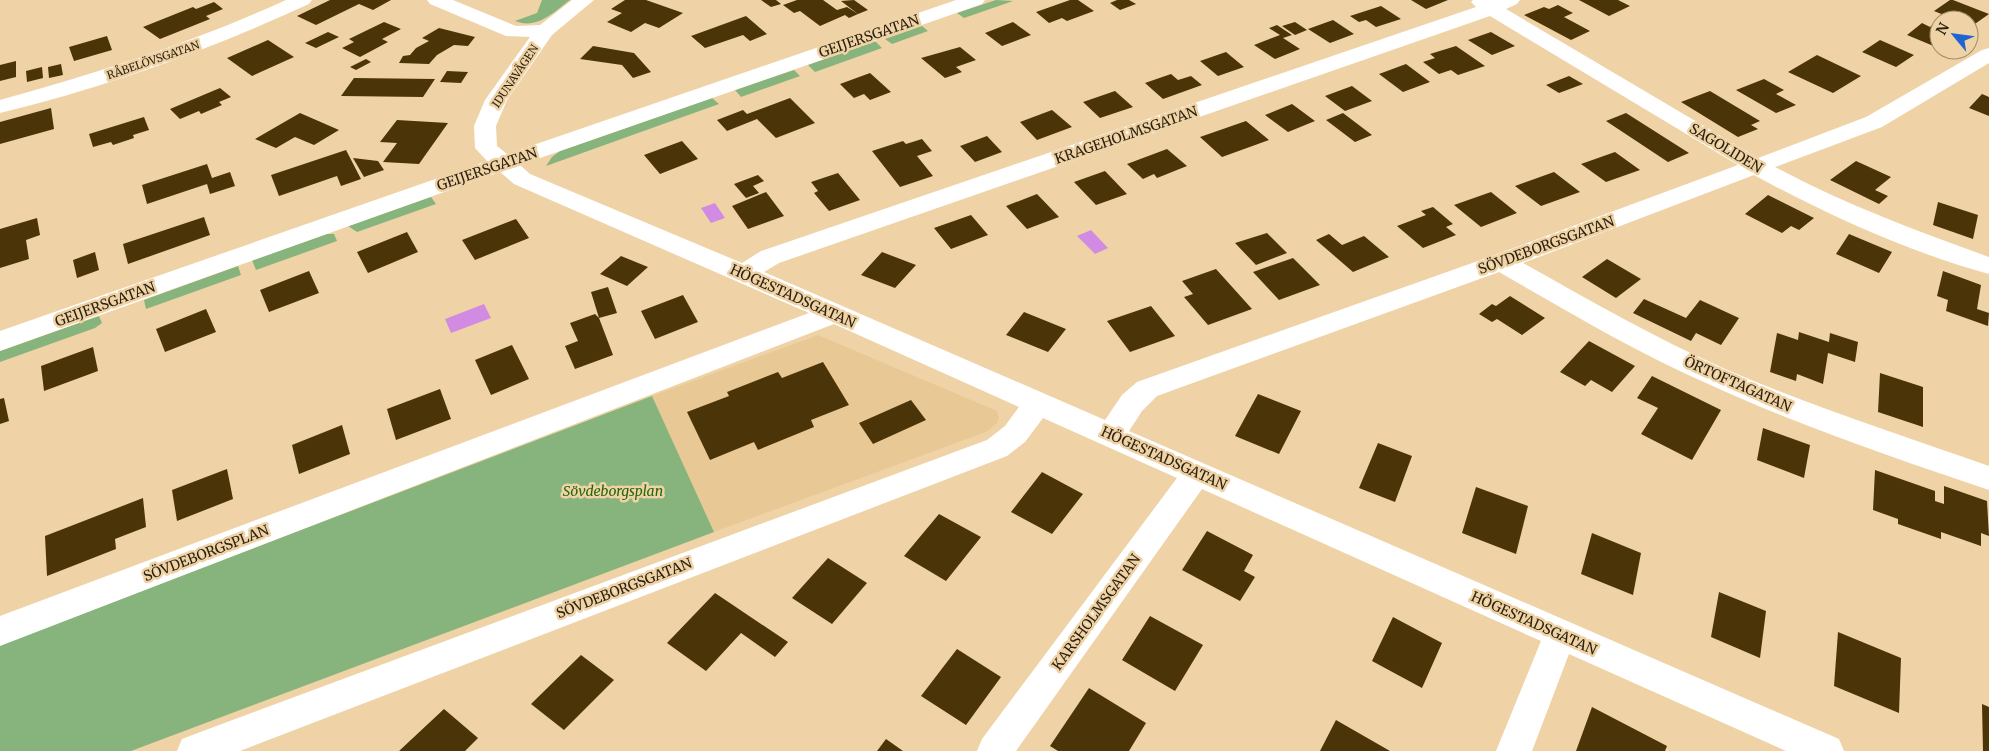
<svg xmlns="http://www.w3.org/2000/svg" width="1989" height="751" font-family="Merriweather,serif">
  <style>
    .built { fill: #e8c995 }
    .green { fill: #87b37c }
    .water { fill: #d28be3 }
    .building { fill: #4b3407 }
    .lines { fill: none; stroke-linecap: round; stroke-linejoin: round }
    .minor { fill: #fff; fill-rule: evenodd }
    .labels { text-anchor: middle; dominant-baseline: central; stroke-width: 5; stroke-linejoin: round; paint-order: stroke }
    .far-street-label { font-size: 11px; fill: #291f0d; stroke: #efd3a6 }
    .street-label { font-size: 14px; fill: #291f0d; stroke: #efd3a6 }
    .park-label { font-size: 14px; font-style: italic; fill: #236809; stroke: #efd3a6 }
  </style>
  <rect width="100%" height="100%" fill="#efd3a6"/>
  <!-- built -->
  <path class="built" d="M818 335 997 411 999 417 997 423 986 432 714 532 652 396Z"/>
  <!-- green -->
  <path class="green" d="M542 0H570C554 12 537 30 515 21L537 13Z
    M996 0 1013 1 964 18 957 13Z
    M922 26 928 31 892 44 885 39Z
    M875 41 882 48 815 72 808 65Z
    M794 70 800 76 741 97 735 90Z
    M712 98 719 104 546 166 552 157 560 151Z
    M431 197 436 204 357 232 348 226Z
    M327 234H334L337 241 256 270 252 260Z
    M238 266 241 275 146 309 144 300Z
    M99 316 102 323 95 328 0 362V351Z
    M652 396 714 532 131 751H0V645Z"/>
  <!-- water -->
  <path class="water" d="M715 203 725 218 711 223 701 208Z
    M1091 230 1108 248 1095 254 1077 236Z
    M484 304 491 318 451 333 445 319Z"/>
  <!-- building -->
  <path class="building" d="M330 0H391L373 10 359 4 316 25 297 16Z
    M625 0H646L683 13 659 28 645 23 631 32 607 22 622 13 611 9Z
    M761 0H776L781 4 771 7Z
    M797 0H823L837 10 847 7 858 14 849 18 845 15 820 26 800 11 794 13 783 5Z
    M854 0 868 10 858 14 841 1Z
    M1070 0H1078L1094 11 1067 21 1062 18 1049 23 1036 12Z
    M1117 0H1129L1136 4 1120 10 1110 3Z
    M1411 0H1448L1426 9Z
    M1579 0H1618L1630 6 1609 16Z
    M1950 0H1953L1989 14 1972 26 1969 25V20H1956L1934 11Z
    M214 2 223 9 206 16 210 19 160 39 143 27 193 7 196 9Z
    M1558 5 1573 13 1564 17 1590 31 1571 40 1524 15 1544 7 1549 9Z
    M1381 6 1401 19 1376 27 1366 20 1359 22 1350 16Z
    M746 16 767 34 750 41 743 35 705 48 691 36Z
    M1333 20 1354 34 1330 43 1308 29Z
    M1936 21 1939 22V45L1936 47 1907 35 1922 23 1930 27Z
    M384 22 401 29 382 39 388 42 360 57 342 48 354 42 349 39Z
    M1013 22 1031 35 1002 46 985 33Z
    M1295 22 1307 30 1295 35 1282 26Z
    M1277 25 1292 35 1283 38 1300 49 1275 59 1254 45 1280 35 1269 28Z
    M439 28 475 37 468 46 454 45 437 55 429 64 399 63 403 56 410 55 416 48 429 41 422 38Z
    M328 32 339 37 316 48 305 43Z
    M1491 32 1515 46 1492 55 1468 40Z
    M107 36 112 50 74 61 69 47Z
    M268 40 294 57 252 76 227 58Z
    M1880 40 1914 55 1896 67 1862 52Z
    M593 46 634 53 651 72 633 78 622 65 580 59Z
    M1456 46 1485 66 1458 75 1451 70 1439 74 1423 62 1435 58 1430 54Z
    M960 47 976 60 956 67 962 72 945 78 921 58Z
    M1226 52 1244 67 1218 76 1200 61Z
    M1817 55 1861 76 1833 93 1788 72Z
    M366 59 371 62 356 70 350 67Z
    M16 61V77L0 81V65Z
    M61 64 63 75 49 78 48 67Z
    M1406 64 1430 82 1403 92 1379 74Z
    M42 67 43 78 27 82 26 71Z
    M447 71 468 72 461 83 440 82Z
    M870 73 891 92 870 100 864 94 854 98 840 84Z
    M1171 74 1178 80 1191 76 1202 85 1163 99 1145 83Z
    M1569 76 1583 84 1559 93 1546 85Z
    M354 78 435 79 423 97 341 96Z
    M1764 79 1784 90 1776 94 1796 105 1776 113 1736 90Z
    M1352 86 1372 101 1345 111 1325 96Z
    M220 88 231 97 219 102 222 105 201 114 199 111 180 119 170 109Z
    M1115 91 1133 107 1100 118 1083 102Z
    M1710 91 1760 121 1751 125 1758 129 1738 137 1681 102Z
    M1982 94 1989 97V116L1969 108Z
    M790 98 815 123 776 138 757 119 727 131 717 120 743 110 747 114Z
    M1292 104 1315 121 1288 132 1265 115Z
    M51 108 54 129 0 144V122Z
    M1052 110 1072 127 1037 140 1020 122Z
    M300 113 339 130 314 145 295 137 276 148 255 139Z
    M1343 113 1372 135 1355 142 1326 120Z
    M1626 113 1689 153 1668 162 1606 121Z
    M144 117 149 130 133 135 134 138 113 145 111 142 93 147 89 134Z
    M397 120 448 123 419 164 383 162 397 143 380 142Z
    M1246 121 1269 140 1222 157 1200 137Z
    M987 136 1002 152 975 162 960 146Z
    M922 139 932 151 917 156 933 176 900 187 872 151 903 141 906 144Z
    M682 141 698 159 660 174 644 155Z
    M1167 149 1187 166 1157 178 1154 174 1143 179 1127 164Z
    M346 150 361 179 341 186 337 176 279 196 271 175Z
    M1615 152 1640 170 1606 182 1581 164Z
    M353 158 378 161 384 170 364 177Z
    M1856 161 1891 177 1875 190 1888 196 1879 204 1830 180Z
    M207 164 212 178 230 172 235 186 210 194 207 184 147 204 142 185Z
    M1105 171 1127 194 1096 205 1074 182Z
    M1554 172 1580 192 1541 206 1515 186Z
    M838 173 860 200 829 211 814 193 818 191 811 182Z
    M758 175 764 181 753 186 759 193 746 198 734 184Z
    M766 192 784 216 748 229 732 206Z
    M1491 192 1517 213 1481 227 1454 205Z
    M1037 194 1059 217 1027 229 1006 206Z
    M1768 195 1814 218 1799 230 1791 226 1782 233 1745 214Z
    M1938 202 1978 215 1973 239 1933 225Z
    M1433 207 1453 224 1446 227 1456 235 1423 248 1397 226 1426 215 1421 211Z
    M971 215 988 235 951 249 934 228Z
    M204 217 210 235 128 264 123 244Z
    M37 218 40 235 26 240 29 259 0 268V229Z
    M516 219 529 238 475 260 462 240Z
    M407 232 418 252 368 273 357 252Z
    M1267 233 1287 253 1256 265 1235 243Z
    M1329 234 1342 245 1364 236 1389 257 1353 272 1316 240Z
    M1849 234 1892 252 1879 273 1836 254Z
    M95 252 99 270 77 278 73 260Z
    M882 252 916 265 895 288 861 275Z
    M621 256 648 267 627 286 600 274Z
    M1293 258 1320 285 1279 300 1253 272Z
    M1607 259 1641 279 1616 298 1582 277Z
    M1216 269 1252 309 1208 325 1184 297 1193 294 1182 281Z
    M309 271 319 293 269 312 260 290Z
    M1943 271 1981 285 1977 309 1989 313 1988 326 1946 311 1948 300 1937 296Z
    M608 287 617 313 599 318 613 355 575 369 565 346 578 341 570 323 595 314 599 318 591 292Z
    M683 295 698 322 655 339 641 311Z
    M1510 296 1545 318 1522 335 1497 319 1492 322 1479 314 1492 304 1496 306Z
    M1644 299 1686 318 1700 300 1739 318 1721 345 1696 333 1691 341 1633 313Z
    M1151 306 1175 336 1130 352 1107 321Z
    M206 309 216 332 165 352 156 329Z
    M1024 312 1066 329 1048 352 1006 335Z
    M1799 332 1829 342 1830 333 1858 342 1855 362 1828 353 1823 384 1797 374 1796 381 1770 372 1777 333 1798 340Z
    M1589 341 1635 366 1612 392 1591 380 1585 386 1560 372Z
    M512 345 529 379 491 395 475 360Z
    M93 347 98 371 44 391 41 366Z
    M823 362 849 405 811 420 814 427 758 450 754 442 710 460 687 412 729 396 727 392 778 372 782 378Z
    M1880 373 1923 387V427L1878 412Z
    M1652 376 1721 410 1692 460 1641 434 1658 408 1637 398Z
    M440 389 451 419 396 440 387 409Z
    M1258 394 1301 411 1279 454 1235 436Z
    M4 398 9 421 0 424V399Z
    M911 400 926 420 873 444 859 423Z
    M342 425 350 454 299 474 292 445Z
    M1763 428 1810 445 1804 478 1757 460Z
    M1378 443 1412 456 1395 502 1359 488Z
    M227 469 233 499 177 521 172 490Z
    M1875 470 1935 491V501L1944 504V486L1987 501 1989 536 1981 533V546L1941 532V539L1898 524V519L1873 510Z
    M1042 472 1083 494 1052 534 1011 512Z
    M1476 487 1528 506 1516 554 1462 533Z
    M143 498 146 527 115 539 116 549 47 576 45 536Z
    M939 514 981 537 946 581 904 556Z
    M1207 531 1253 555 1244 571 1255 577 1240 601 1182 570Z
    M1592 533 1641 553 1633 595 1581 574Z
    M828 558 867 583 832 624 792 598Z
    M1719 592 1766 611 1760 658 1711 637Z
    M715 593 788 642 775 657 741 633 706 671 667 643Z
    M1150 616 1203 645 1175 691 1122 660Z
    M1393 617 1442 643 1422 688 1372 661Z
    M1838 632 1901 658 1899 713 1834 686Z
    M957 649 1001 677 966 725 921 696Z
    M581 655 614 680 564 730 531 704Z
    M1089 688 1146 723 1129 751H1058L1050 746Z
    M1982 704 1989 707V751H1983Z
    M1592 707 1667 746 1665 751H1576Z
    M444 709 478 738 465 751H399Z
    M1336 720 1390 751H1320Z
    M886 739 903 751H877Z"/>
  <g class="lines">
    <!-- minor -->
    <path class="minor" d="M286 0H312L309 4C209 50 106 87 0 113V100C98 73 194 42 286 0Z
      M427 0H453L516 26 540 25 572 0H594L552 35 507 100 496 126 497 146 507 154 956 0H985L982 4 520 165 530 174 742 263 761 251 1476 7 1471 2 1473 0H1520L1517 4 1506 9 1758 158 1866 117 1982 50 1989 48V63L1882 127 1775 167C1844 204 1916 231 1989 257V274C1909 252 1827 215 1754 175L1523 263C1589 300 1655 338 1725 369 1811 406 1901 435 1989 466V490C1894 458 1797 425 1706 383 1634 351 1567 311 1499 272L1157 396 1142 411 1129 431 1839 739 1844 751H1786L1569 654 1532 751H1496L1541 641 1202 489 1016 751H977L982 739 1177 478 1043 418 1025 442 1007 456 240 751H177L182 739 195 734 987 440 1005 426 1019 407 834 324 0 646V616L809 313 514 184 500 172 0 351V331L487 161 475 148 474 126 485 100 530 37 506 36 430 4ZM1490 16 1738 165 1492 256 1137 382 1122 395 1105 420 764 272 779 263Z"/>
  </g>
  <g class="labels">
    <!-- far-street labels -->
    <g class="far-street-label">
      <text transform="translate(153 60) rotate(-19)">RÅBELÖVSGATAN</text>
      <text transform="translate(515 76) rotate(-56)">IDUNAVÄGEN</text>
    </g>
    <!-- street labels -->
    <g class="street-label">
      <text transform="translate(869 36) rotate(-19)">GEIJERSGATAN</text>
      <text transform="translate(1126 135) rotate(-19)">KRAGEHOLMSGATAN</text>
      <text transform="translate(1726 148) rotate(31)">SAGOLIDEN</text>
      <text transform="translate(487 169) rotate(-19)">GEIJERSGATAN</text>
      <text transform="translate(1546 245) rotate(-20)">SÖVDEBORGSGATAN</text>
      <text transform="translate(793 296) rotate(24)">HÖGESTADSGATAN</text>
      <text transform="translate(105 304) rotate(-20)">GEIJERSGATAN</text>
      <text transform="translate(1738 384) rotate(24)">ÖRTOFTAGATAN</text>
      <text transform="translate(1164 458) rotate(24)">HÖGESTADSGATAN</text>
      <text transform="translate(206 553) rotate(-21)">SÖVDEBORGSPLAN</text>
      <text transform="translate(624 588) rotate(-21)">SÖVDEBORGSGATAN</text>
      <text transform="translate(1096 612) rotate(-54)">KARSHOLMSGATAN</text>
      <text transform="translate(1534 623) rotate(24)">HÖGESTADSGATAN</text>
    </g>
    <!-- park labels -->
    <g class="park-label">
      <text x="613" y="491">Sövdeborgsplan</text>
    </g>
  </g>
  <!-- north arrow -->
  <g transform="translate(1954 35) rotate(299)"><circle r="24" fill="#efd3a6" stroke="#a08b69"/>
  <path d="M0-4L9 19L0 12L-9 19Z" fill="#1f64d0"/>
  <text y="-8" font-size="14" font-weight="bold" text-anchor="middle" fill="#291f0d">N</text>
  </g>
</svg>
